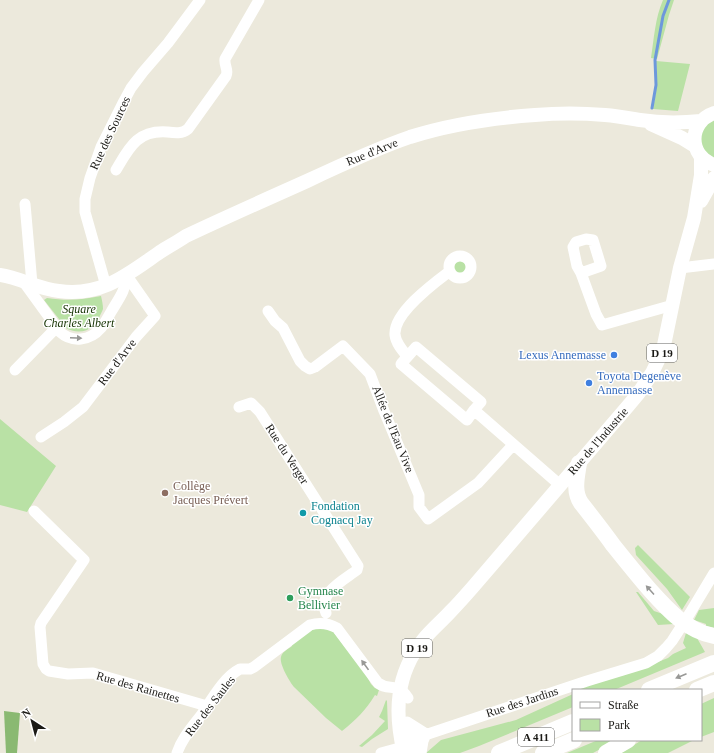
<svg xmlns="http://www.w3.org/2000/svg" width="714" height="753" font-family="Georgia,serif">
  <style>
    .green { fill: #b9e1a5 }
    .forest { fill: #8ab972 }
    .lines { fill: none; stroke-linecap: round; stroke-linejoin: round }
    .stream { stroke: #6d98dc; stroke-width: 3 }
    .minor { stroke: #fff; stroke-width: 11 }
    .major { stroke: #fff; stroke-width: 14 }
    .highway { stroke: #fff; stroke-width: 16 }
    .oneway { fill: #989896 }
    .shop-dot { fill: #3f7fe0; stroke: #fff; stroke-width: 1.5 }
    .education-dot { fill: #8d6e63; stroke: #fff; stroke-width: 1.5 }
    .culture-dot { fill: #0f9aa8; stroke: #fff; stroke-width: 1.5 }
    .leisure-dot { fill: #2e9e5b; stroke: #fff; stroke-width: 1.5 }
    .labels { text-anchor: middle; dominant-baseline: central; stroke-width: 3; stroke-linejoin: round; paint-order: stroke }
    .shield { fill: #fff; stroke: #5f5f5c; stroke-width: 1 }
    .shield-label { font-size: 11px; font-weight: bold; fill: #1b1a16 }
    .street-label { font-size: 12px; fill: #1b1a16; stroke: #fff }
    .park-label { font-size: 12px; font-style: italic; fill: #143200; stroke: #fff }
    .shop-label { font-size: 12px; fill: #366cbe; stroke: #fff; text-anchor: end }
    .education-label { font-size: 12px; fill: #785e54; stroke: #fff; text-anchor: start }
    .culture-label { font-size: 12px; fill: #0d838f; stroke: #fff; text-anchor: start }
    .leisure-label { font-size: 12px; fill: #27864d; stroke: #fff; text-anchor: start }
  </style>
  <rect width="100%" height="100%" fill="#ece9dc"/>
  <!-- green -->
  <path class="green" d="M663 0H674L669 15 657 59 651 58C654 39 655 18 663 0Z
    M656 61 690 64 678 111 653 109 657 84Z
    M714 120V158L705 152 701 143V134L706 125Z
    M452 267a8 8 0 1 1 16 0a8 8 0 1 1-16 0Z
    M101 296C102 300 103 305 103 309 102 312 100 315 99 318 97 321 96 324 93 326 86 333 74 333 66 328L44 300 47 298C67 301 81 300 101 296Z
    M0 419 56 466 27 512 0 505Z
    M638 545 690 597 682 610 667 589 636 555 635 548Z
    M636 592H638L654 611 666 615 674 624 658 625Z
    M714 608V628L706 626V624L694 620 699 610Z
    M312 628 331 629 364 671 371 684 375 688 379 690 377 696 375 695C365 711 357 719 342 731L326 718 294 687C290 682 279 664 281 657 282 652 288 649 292 646L291 643Z
    M686 633 697 638 705 652 614 690H574L632 672 668 658 673 654 686 648 683 643Z
    M573 694V707L479 746 460 753H426L441 740 516 720Z
    M714 698V732L701 737V704Z
    M386 700 387 701 388 729 372 739 362 747 359 746 372 735 385 721 379 717 382 711Z
    M598 740H617L593 753H567Z
    M642 740H694L668 753H621Z"/>
  <!-- forest -->
  <path class="forest" d="M4 711 20 713 17 753H6Z"/>
  <g class="lines">
    <!-- stream -->
    <path class="stream" d="M652 108 656 85 655 60 663 16 669 0"/>
    <!-- minor -->
    <path class="minor" d="M116 170C129 148 137 130 167 132 175 133 182 134 188 129L226 76C229 70 224 66 225 59L259 0
      M25 204 32 284
      M449 267a11 11 0 1 1 22 0a11 11 0 1 1-22 0Z
      M680 268 714 264
      M581 273 601 266 593 240 586 239 576 242 573 247 577 266 581 273 596 314 602 325 673 305
      M23 281 60 332C72 343 90 341 101 328 105 323 108 317 111 312 115 305 120 298 123 291 125 286 126 281 127 276
      M106 286 85 212V199L90 178 101 147 124 101 131 88 143 72 168 43 200 0
      M268 311 275 321 283 328 300 361 305 366 310 369 315 367 343 346 370 374 384 411 419 495V507L428 519 478 483 513 445
      M407 356C402 350 396 343 395 335 393 313 434 283 450 271
      M15 370 56 328
      M239 407 251 403 260 412 358 566 357 570C344 580 317 593 326 613
      M474 410 467 420 401 364 416 347 481 402 474 410 560 485
      M41 437 64 422 83 407 136 337 155 316 127 276
      M34 511 84 560 41 623 40 627 43 664 46 669 49 671 68 674 93 673 207 706
      M407 722 426 734 423 741 421 753
      M404 742 587 681 646 663 658 656 666 648 672 641 690 613 714 573
      M177 753C182 738 193 726 202 714 212 699 224 677 240 669H250L254 667 310 625C320 622 328 623 337 628L378 683C386 689 391 686 399 689 403 691 406 695 408 698
      M381 753 403 747 408 743"/>
    <!-- major -->
    <path class="major" d="M714 113C688 122 688 156 714 165
      M651 124 682 138 695 146
      M701 201 714 178
      M0 275C20 278 39 289 59 291 102 297 128 274 160 252 168 247 177 242 186 236 226 217 267 199 307 181 341 165 375 149 410 137 451 124 493 118 535 115 558 113 581 113 605 115 617 116 628 118 640 120 660 123 681 123 701 121
      M408 725 414 753
      M404 753C394 712 396 674 423 640 432 629 442 621 451 611 458 604 465 596 472 588L628 406 638 394 652 373 663 350 680 268 694 218 701 175V157"/>
    <!-- highway -->
    <path class="highway" d="M579 463C577 477 573 491 581 503 592 517 603 531 613 545 625 560 637 575 650 590 668 610 687 631 714 636
      M649 690 714 663
      M697 690 714 683
      M499 753 573 722
      M543 753 574 740
      M606 753 628 740"/>
  </g>
  <!-- one-way arrows -->
  <defs><path id="oneway-solid" d="M-6-.8H1V-3.2L6.5 0L1 3.2V.8H-6Z"/></defs>
  <g class="oneway">
    <use href="#oneway-solid" transform="translate(76 338) rotate(2)"/>
    <use href="#oneway-solid" transform="translate(650 590) rotate(-132)"/>
    <use href="#oneway-solid" transform="translate(365 665) rotate(-126)"/>
    <use href="#oneway-solid" transform="translate(681 676) rotate(157)"/>
  </g>
  <!-- markers -->
  <g class="shop-dot">
    <circle cx="614" cy="355" r="4"/>
    <circle cx="589" cy="383" r="4"/>
  </g>
  <circle class="education-dot" cx="165" cy="493" r="4"/>
  <circle class="culture-dot" cx="303" cy="513" r="4"/>
  <circle class="leisure-dot" cx="290" cy="598" r="4"/>
  <g class="labels">
    <!-- shield labels -->
    <g class="shield">
      <rect x="647" y="344" width="30" height="18" rx="3"/>
      <rect x="402" y="639" width="30" height="18" rx="3"/>
      <rect x="518" y="728" width="36" height="18" rx="3"/>
    </g>
    <g class="shield-label">
      <text x="662" y="353">D 19</text>
      <text x="417" y="648">D 19</text>
      <text x="536" y="737">A 411</text>
    </g>
    <!-- street labels -->
    <g class="street-label">
      <text transform="translate(110 133) rotate(-65)">Rue des Sources</text>
      <text transform="translate(372 152) rotate(-22)">Rue d'Arve</text>
      <text transform="translate(117 362) rotate(-53)">Rue d'Arve</text>
      <text transform="translate(393 429) rotate(68)">Allée de l'Eau Vive</text>
      <text transform="translate(598 441) rotate(-49)">Rue de l'Industrie</text>
      <text transform="translate(287 454) rotate(57)">Rue du Verger</text>
      <text transform="translate(138 687) rotate(16)">Rue des Rainettes</text>
      <text transform="translate(522 702) rotate(-18)">Rue des Jardins</text>
      <text transform="translate(210 706) rotate(-52)">Rue des Saules</text>
    </g>
    <!-- park labels -->
    <g class="park-label">
      <text x="79" y="309">Square<tspan x="79" dy="14">Charles Albert</tspan></text>
    </g>
    <!-- shop labels -->
    <g class="shop-label">
      <text x="606" y="355">Lexus Annemasse</text>
      <text x="597" y="376" text-anchor="start">Toyota Degenève<tspan x="597" dy="14">Annemasse</tspan></text>
    </g>
    <!-- education labels -->
    <g class="education-label">
      <text x="173" y="486">Collège<tspan x="173" dy="14">Jacques Prévert</tspan></text>
    </g>
    <!-- culture labels -->
    <g class="culture-label">
      <text x="311" y="506">Fondation<tspan x="311" dy="14">Cognacq Jay</tspan></text>
    </g>
    <!-- leisure labels -->
    <g class="leisure-label">
      <text x="298" y="591">Gymnase<tspan x="298" dy="14">Bellivier</tspan></text>
    </g>
  </g>
  <!-- legend -->
  <rect x="572" y="689" width="130" height="52" fill="#ffffff" stroke="#a4a3a2"/>
  <rect x="580" y="702" width="20" height="6" fill="#ffffff" stroke="#a4a3a2"/>
  <text x="608" y="709" font-size="12" fill="#1b1a16">Straße</text>
  <rect x="580" y="719" width="20" height="12" fill="#b9e1a5" stroke="#a4a3a2"/>
  <text x="608" y="729" font-size="12" fill="#1b1a16">Park</text>
  <!-- north arrow -->
  <g transform="translate(32 721) rotate(324)" stroke="#ffffff" stroke-width="3" paint-order="stroke">
  <path d="M0-3L7 15L0 10L-7 15Z" fill="#1b1a16"/>
  <text y="-6" font-size="11" font-weight="bold" text-anchor="middle" fill="#1b1a16">N</text>
  </g>
</svg>
